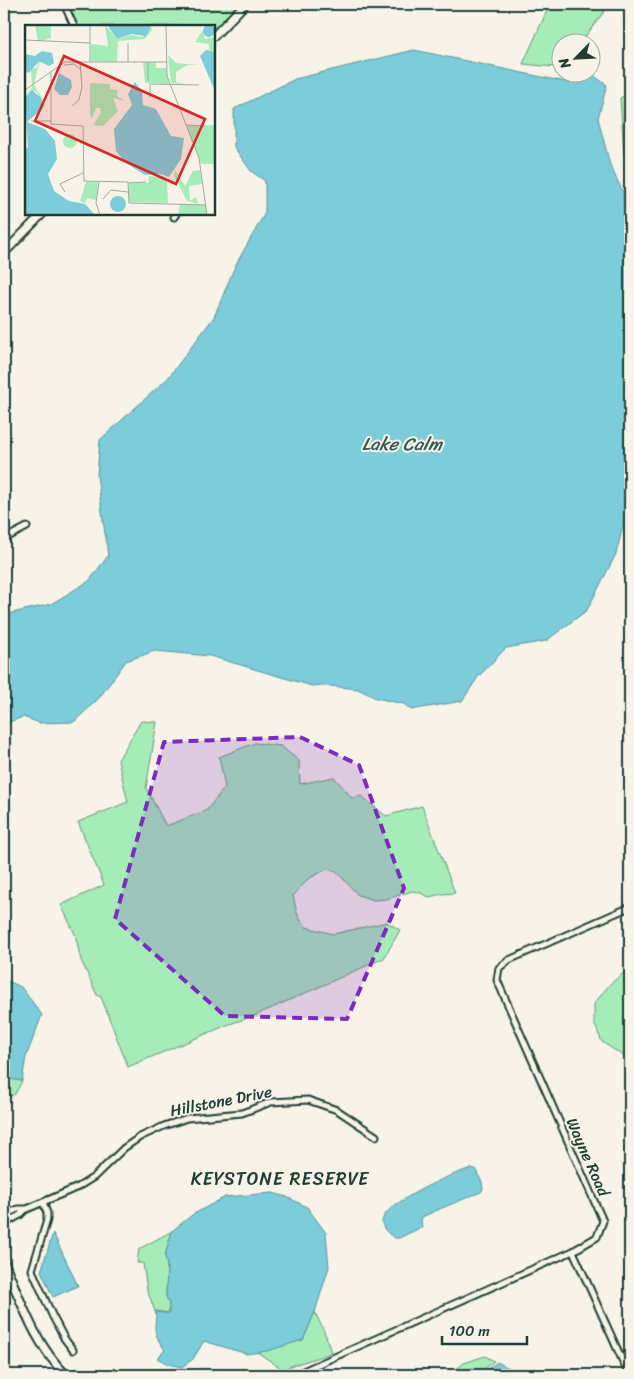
<svg xmlns="http://www.w3.org/2000/svg" width="634" height="1379" font-family="Sriracha,sans-serif">
  <style>
    .green { fill: #a6ecb8; stroke: #629476 }
    .water { fill: #7cccd9; stroke: #579397 }
    .lines { fill: none; stroke-linecap: round; stroke-linejoin: round }
    .minor-casing { stroke: #1f3d34; stroke-width: 9 }
    .secondary-casing { stroke: #1f3d34; stroke-width: 11 }
    .minor { stroke: #f7f3e8; stroke-width: 5 }
    .secondary { stroke: #f7f3e8; stroke-width: 7 }
    .marked { fill: #7b2cbf; fill-opacity: 0.2; stroke: #7b2cbf; stroke-width: 4; stroke-dasharray: 10 6; stroke-linejoin: round }
    .labels { text-anchor: middle; dominant-baseline: central; stroke-width: 4; stroke-linejoin: round; paint-order: stroke }
    .street-label { font-size: 16px; fill: #1f3d34; stroke: #f7f3e8 }
    .water-label { font-size: 18px; font-style: italic; fill: #325a55; stroke: #f7f3e8 }
    .neighbourhood-label { font-size: 18px; letter-spacing: 1px; fill: #1f3d34; stroke: #f7f3e8 }
    .inset-road { fill: none; stroke: #a1aaa0; stroke-width: 1 }
    .view { fill: #d62828; fill-opacity: 0.15; stroke: #d62828; stroke-width: 2.5 }
    .inset-edge { fill: none; stroke: #1f3d34; stroke-width: 2.5 }
  </style>
  <rect width="100%" height="100%" fill="#f7f3e8"/>
  <filter id="ink" filterUnits="userSpaceOnUse"><feTurbulence type="fractalNoise" baseFrequency=".02" numOctaves="2"/><feDisplacementMap in="SourceGraphic" scale="10" xChannelSelector="R" yChannelSelector="G"/><feConvolveMatrix kernelMatrix="1 2 1 2 8 2 1 2 1" color-interpolation-filters="sRGB"/></filter>
  <g filter="url(#ink)">
    <!-- green -->
    <path class="green" d="M62 4H240L214 30V26H71Z
      M550 4H610L581 42H562L561 61 555 67 523 64Z
      M630 93V165L624 154 620 98Z
      M141 721 157 722 146 788 166 826 207 810 225 787 219 757 255 743 281 746 299 761 300 784 334 777 352 798 361 796 386 816 422 806 455 893 442 894 429 897 418 892 412 891 387 899 374 900 358 895 336 871 327 869 308 879 293 896 297 913 301 921 306 927 333 934 387 922 400 930 384 958 256 1015 227 1025 128 1067 101 997 97 995 81 960 75 934 61 905 104 885 78 822 128 802 118 760Z
      M630 968V1060L602 1042 594 1023V1004L610 984Z
      M4 1078 22 1081 15 1094 4 1099Z
      M172 1231 165 1256 167 1266 166 1296 169 1304V1313L155 1311 147 1290 143 1263H137L139 1249Z
      M315 1312 326 1336 331 1353 282 1369 257 1352 303 1340Z
      M485 1356 494 1361C476 1377 473 1375 449 1375L464 1363Z"/>
    <!-- water -->
    <path class="water" d="M414 50 570 83 582 73H590L607 85 598 118 610 165 630 207V511L625 518 616 554 587 610 546 641 506 648 478 677 462 701 411 710 404 704 376 698 358 689 321 685 312 686 210 656 155 651 126 661 99 698 74 722 40 723 23 717 4 724V621L8 614 51 604 89 581 108 556 97 475 100 440 168 378 214 317 235 266 265 213V181L251 171 234 147V109L295 79Z
      M8 981 21 987 42 1015 26 1057 22 1081 4 1078V983Z
      M471 1168 475 1169 482 1182 483 1189 481 1192 442 1208 422 1217 421 1221 422 1227 399 1238H395C365 1220 395 1205 411 1195 430 1184 450 1175 471 1168Z
      M273 1193 287 1197 307 1207 326 1233 329 1267 315 1312 303 1340 267 1351 247 1354 204 1341 193 1359 182 1367 168 1364 157 1358 165 1350C160 1343 155 1336 155 1327 155 1321 157 1317 155 1311L161 1313H169V1304L166 1296 167 1266 165 1256 172 1231 192 1215 225 1197Z
      M53 1233 78 1286 53 1297 41 1271Z
      M497 1362 509 1368 540 1375H480Z"/>
    <g class="lines">
      <!-- minor casing -->
      <g class="minor-casing">
        <path id="minor" d="M64 4 74 26
          M174 217 176 214
          M4 539 27 527
          M43 1202 47 1213V1220L32 1270 52 1315 64 1338 73 1350
          M4 1215 18 1209H27L78 1187 94 1177 124 1148 140 1137 164 1126 187 1118 242 1113 271 1102 308 1100 337 1110 376 1136
          M4 1224 20 1215 26 1209
          M573 1251 629 1375
          M294 1375 573 1251 597 1237 603 1221 497 980 499 968 509 960 630 907"/>
      </g>
      <!-- secondary casing -->
      <g class="secondary-casing">
        <path id="secondary" d="M214 36 245 4
          M4 253 42 214
          M4 1262C21 1301 35 1345 66 1375"/>
      </g>
      <!-- minor -->
      <use href="#minor" class="minor"/>
      <!-- secondary -->
      <use href="#secondary" class="secondary"/>
    </g>
  </g>
  <!-- marked area -->
  <path class="marked" d="M300 737 359 765 404 888 347 1019 225 1016 115 919 164 742Z"/>
  <g class="labels">
    <!-- street labels -->
    <g class="street-label">
      <text transform="translate(221 1101) rotate(-11)">Hillstone Drive</text>
      <text transform="translate(588 1157) rotate(66)">Wayne Road</text>
    </g>
    <!-- water labels -->
    <g class="water-label">
      <text x="402" y="444">Lake Calm</text>
    </g>
    <!-- neighbourhood labels -->
    <g class="neighbourhood-label">
      <text x="280" y="1179">KEYSTONE RESERVE</text>
    </g>
  </g>
  <!-- overview -->
  <g transform="translate(25 25)">
    <rect width="190" height="190" fill="#f7f3e8"/>
    <path d="M10 0H26V13L13 17ZM80 0 92 14 106 10 117 12 126 1 127 5 120 14 93 16 92 37 66 36V19L83 21ZM178 5 180 14 190 12V27L184 25V19L170 17ZM143 30 151 38 174 40H162L151 47V57L160 59 146 58ZM13 36 17 37 14 38 9 60 17 73 20 79 18 83 12 67 7 65 1 70 7 63 6 44 12 43ZM118 37H131V43H141L144 59 120 58ZM65 58 85 59V64L93 65 92 71 100 76 88 73 93 86 78 101 68 100 76 88 75 83H71L67 93 65 90ZM190 100V139H176L162 101ZM38 116a7 7 0 1 1 14 0a7 7 0 1 1-14 0ZM150 145 160 161 168 146 175 145 177 159 164 161 165 176 171 172 173 179 162 176 149 151ZM124 151 142 153 143 178 104 177V158H123ZM61 157H73L71 175 62 173 60 178 55 176ZM155 179 181 180 182 190H153Z" fill="#a6ecb8"/>
    <path d="M178 6a6 6 0 1 1 12 0a6 6 0 1 1-12 0ZM126 0 121 11 106 9 92 14 83 1ZM181 25 190 27V66L175 31ZM17 26 27 28 29 38 24 41 14 36 4 48 0 46V29L10 31ZM34 48 46 55 47 62 43 70H35L29 64ZM110 57 117 67 118 80 131 84 146 111 159 113 156 134 144 152 136 149 120 150 101 138 91 126 89 104 107 80 103 69ZM7 65 16 73 18 83 2 97 20 104 30 116 32 134 23 149 29 166 44 176 60 179 70 190H0V125L3 122 0 72ZM85 179a8 8 0 1 1 16 0a8 8 0 1 1-16 0Z" fill="#7cccd9"/>
    <path class="inset-road" d="M141 0 142 51 174 133 182 190M0 15 65 18M103 18V37M65 37V0M123 37V56M39 40 49 39 55 44M26 47V99L58 101 59 156 103 157 104 178 181 180M0 65 40 37H142M125 73V59L174 60M47 81 54 75 57 62 55 37M6 96H26M161 100 180 101M74 157 71 178 75 190M103 158 121 157M40 167 35 159 58 148M78 174 86 165 103 167"/>
    <path class="view" d="M39 31 180 94 151 159 10 96Z"/>
    <rect width="190" height="190" class="inset-edge"/>
  </g>
  <!-- margin -->
  <rect width="634" height="1379" fill="none" stroke="#f7f3e8" stroke-width="20"/>
  <rect x="10" y="10" width="614" height="1359" fill="none" stroke="#1f3d34" stroke-width="2" filter="url(#ink)"/>
  <!-- north arrow -->
  <g transform="translate(576 58) rotate(246)"><circle r="24" fill="#f7f3e8" stroke="#a1aaa0"/>
  <path d="M0-4L9 19L0 12L-9 19Z" fill="#1f3d34"/>
  <text y="-8" font-size="14" font-weight="bold" text-anchor="middle" fill="#1f3d34">N</text>
  </g>
  <!-- scale -->
  <path d="M442 1336v8h85v-8" fill="none" stroke="#1f3d34" stroke-width="2.5"/>
  <text x="449" y="1336" font-size="15" fill="#1f3d34" stroke="#f7f3e8" stroke-width="4" paint-order="stroke">100 m</text>
</svg>
